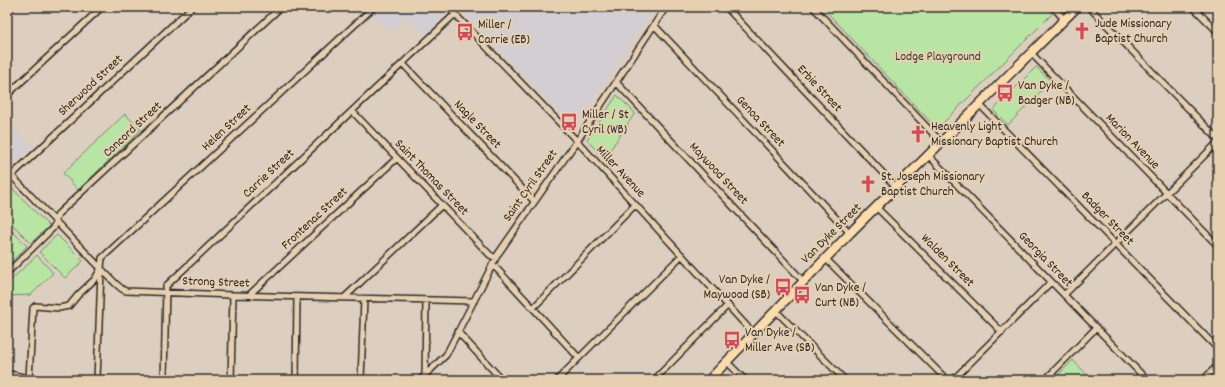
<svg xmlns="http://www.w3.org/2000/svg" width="1225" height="387" font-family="Dekko,sans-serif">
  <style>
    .built { fill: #d2ced1 }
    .green { fill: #b8e5a3; stroke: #728867 }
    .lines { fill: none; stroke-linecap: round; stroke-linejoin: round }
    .minor-casing { stroke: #2b2b2b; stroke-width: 8 }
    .tertiary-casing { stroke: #2b2b2b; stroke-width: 9 }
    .primary-casing { stroke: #2b2b2b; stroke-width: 11 }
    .minor { stroke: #e7d0b0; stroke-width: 5 }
    .tertiary { stroke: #e7d0b0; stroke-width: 6 }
    .primary { stroke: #fddcac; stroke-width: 8 }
    .labels { text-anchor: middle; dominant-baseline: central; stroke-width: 4; stroke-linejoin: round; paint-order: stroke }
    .poi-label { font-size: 13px; fill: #2b2b2b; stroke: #e7d0b0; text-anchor: start }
    .park-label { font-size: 13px; fill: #393e37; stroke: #e7d0b0 }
    .street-label { font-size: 13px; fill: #2b2b2b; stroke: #e7d0b0 }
  </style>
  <rect width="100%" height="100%" fill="#ddcfbf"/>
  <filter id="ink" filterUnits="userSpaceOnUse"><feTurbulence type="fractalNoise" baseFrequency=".025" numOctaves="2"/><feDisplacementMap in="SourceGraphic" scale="8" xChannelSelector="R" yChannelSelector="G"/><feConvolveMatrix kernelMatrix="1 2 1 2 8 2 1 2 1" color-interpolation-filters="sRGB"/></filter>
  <g filter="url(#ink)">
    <!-- built -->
    <path class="built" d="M381 7H438L446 15 424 36 406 17 389 32 372 15Z
      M458 7H655L574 128Z
      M7 121 32 147 13 165 7 159Z"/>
    <!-- green -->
    <path class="green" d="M822 7H1046L1052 14 937 129Z
      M1036 67 1051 81 1008 125 993 110Z
      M617 95 635 113 604 159 587 140Z
      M125 114 141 130 78 190 63 173Z
      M12 188 49 226 31 243 7 219V192Z
      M11 230 27 246 7 266V234Z
      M57 235 83 261 65 278 39 252Z
      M37 255 53 273 31 295 7 296V284Z
      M1073 360 1091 379 1090 380H1053Z"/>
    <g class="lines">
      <!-- minor casing -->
      <g class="minor-casing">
        <path id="minor" d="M448 7 577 141 753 333
          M726 7 896 187
          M813 7 941 142
          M1053 7 1064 19
          M1089 7 1218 139
          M1193 7 1218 32
          M7 12 12 7
          M654 25 850 233
          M1031 53 1218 246
          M403 64 534 201
          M616 82 803 281
          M7 95 102 7
          M979 104 1218 349
          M352 111 490 255 496 258
          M928 155 1147 380
          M7 171 115 283 122 289 126 291 233 295 474 301
          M7 182 11 176 192 7
          M876 207 1002 332
          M825 258 947 380
          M492 265 497 269 579 358
          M101 268 102 258 374 7
          M7 273 53 228 58 214 281 7
          M249 295 397 158
          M1064 295 1218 142
          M345 297 442 205
          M533 308 635 205
          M775 310 845 380
          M458 332 502 380
          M726 361 745 380
          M425 376 426 300
          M29 378 33 308 35 306 59 308 69 306 78 295 95 279 101 268
          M97 380 101 271
          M164 380 166 286 455 14
          M231 380 233 295
          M296 380 297 297
          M361 380 364 299
          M420 380 446 355 498 254 577 141 666 7
          M557 380 682 255
          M654 380 728 305
          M953 380 1051 282
          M1045 380 1096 328
          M1203 380 1218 365"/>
      </g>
      <!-- tertiary casing -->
      <g class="tertiary-casing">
        <path id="tertiary" d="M7 374 35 380"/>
      </g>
      <!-- primary casing -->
      <g class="primary-casing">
        <path id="primary" d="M709 380 850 233 1077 7"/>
      </g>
      <!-- minor -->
      <use href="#minor" class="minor"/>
      <!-- tertiary -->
      <use href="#tertiary" class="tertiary"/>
      <!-- primary -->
      <use href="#primary" class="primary"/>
    </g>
  </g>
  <!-- icons -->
  <defs>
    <g id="church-bare" transform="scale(1.38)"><path d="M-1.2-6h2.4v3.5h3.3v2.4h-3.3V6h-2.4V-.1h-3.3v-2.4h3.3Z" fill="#d1495b" stroke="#e7d0b0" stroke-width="2.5" paint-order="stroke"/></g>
    <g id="bus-bare" transform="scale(1.38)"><path d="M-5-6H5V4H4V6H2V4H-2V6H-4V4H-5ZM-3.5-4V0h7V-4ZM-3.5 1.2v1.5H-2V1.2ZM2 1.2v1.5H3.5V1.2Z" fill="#d1495b" stroke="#e7d0b0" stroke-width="2.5" paint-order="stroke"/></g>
  </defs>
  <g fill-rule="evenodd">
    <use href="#church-bare" x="1082" y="31"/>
    <use href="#bus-bare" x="465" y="32"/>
    <use href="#bus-bare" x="1005" y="93"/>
    <use href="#bus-bare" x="569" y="122"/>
    <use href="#church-bare" x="918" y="134"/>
    <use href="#church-bare" x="868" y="184"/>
    <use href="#bus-bare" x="783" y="287"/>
    <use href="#bus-bare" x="802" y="295"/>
    <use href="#bus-bare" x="732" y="340"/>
  </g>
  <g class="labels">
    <!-- poi labels -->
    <g class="poi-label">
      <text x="1095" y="24">Jude Missionary<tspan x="1095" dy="15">Baptist Church</tspan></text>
      <text x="478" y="25">Miller /<tspan x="478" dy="15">Carrie (EB)</tspan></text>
      <text x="1018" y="86">Van Dyke /<tspan x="1018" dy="15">Badger (NB)</tspan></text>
      <text x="582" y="115">Miller / St<tspan x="582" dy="15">Cyril (WB)</tspan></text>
      <text x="931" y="127">Heavenly Light<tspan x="931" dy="15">Missionary Baptist Church</tspan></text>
      <text x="881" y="177">St. Joseph Missionary<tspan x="881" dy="15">Baptist Church</tspan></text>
      <text x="770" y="280" text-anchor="end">Van Dyke /<tspan x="770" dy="15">Maywood (SB)</tspan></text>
      <text x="815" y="288">Van Dyke /<tspan x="815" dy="15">Curt (NB)</tspan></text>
      <text x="745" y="333">Van Dyke /<tspan x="745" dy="15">Miller Ave (SB)</tspan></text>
    </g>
    <!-- park labels -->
    <g class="park-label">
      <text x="938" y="57">Lodge Playground</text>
    </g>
    <!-- street labels -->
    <g class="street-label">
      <text transform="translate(91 86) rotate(-43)">Sherwood Street</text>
      <text transform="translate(819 89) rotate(47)">Erbie Street</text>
      <text transform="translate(760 122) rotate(47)">Genoa Street</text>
      <text transform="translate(477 125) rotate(46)">Nagle Street</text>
      <text transform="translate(227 128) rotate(-43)">Helen Street</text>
      <text transform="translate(133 130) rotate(-43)">Concord Street</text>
      <text transform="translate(1132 142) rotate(46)">Marion Avenue</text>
      <text transform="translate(620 172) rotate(47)">Miller Avenue</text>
      <text transform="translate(269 174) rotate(-43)">Carrie Street</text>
      <text transform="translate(718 174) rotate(47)">Maywood Street</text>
      <text transform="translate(431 178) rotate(46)">Saint Thomas Street</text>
      <text transform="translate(531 186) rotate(-55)">Saint Cyril Street</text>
      <text transform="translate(315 219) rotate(-43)">Frontenac Street</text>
      <text transform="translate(1107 219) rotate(46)">Badger Street</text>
      <text transform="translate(832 234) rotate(-45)">Van Dyke Street</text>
      <text transform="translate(1045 260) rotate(46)">Georgia Street</text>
      <text transform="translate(947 261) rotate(45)">Walden Street</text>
      <text transform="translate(216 283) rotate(2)">Strong Street</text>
    </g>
  </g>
  <!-- margin -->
  <rect width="1225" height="387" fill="none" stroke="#e7d0b0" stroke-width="24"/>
  <rect x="12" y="12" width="1201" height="363" fill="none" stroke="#2b2b2b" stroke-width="1.5" filter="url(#ink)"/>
</svg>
